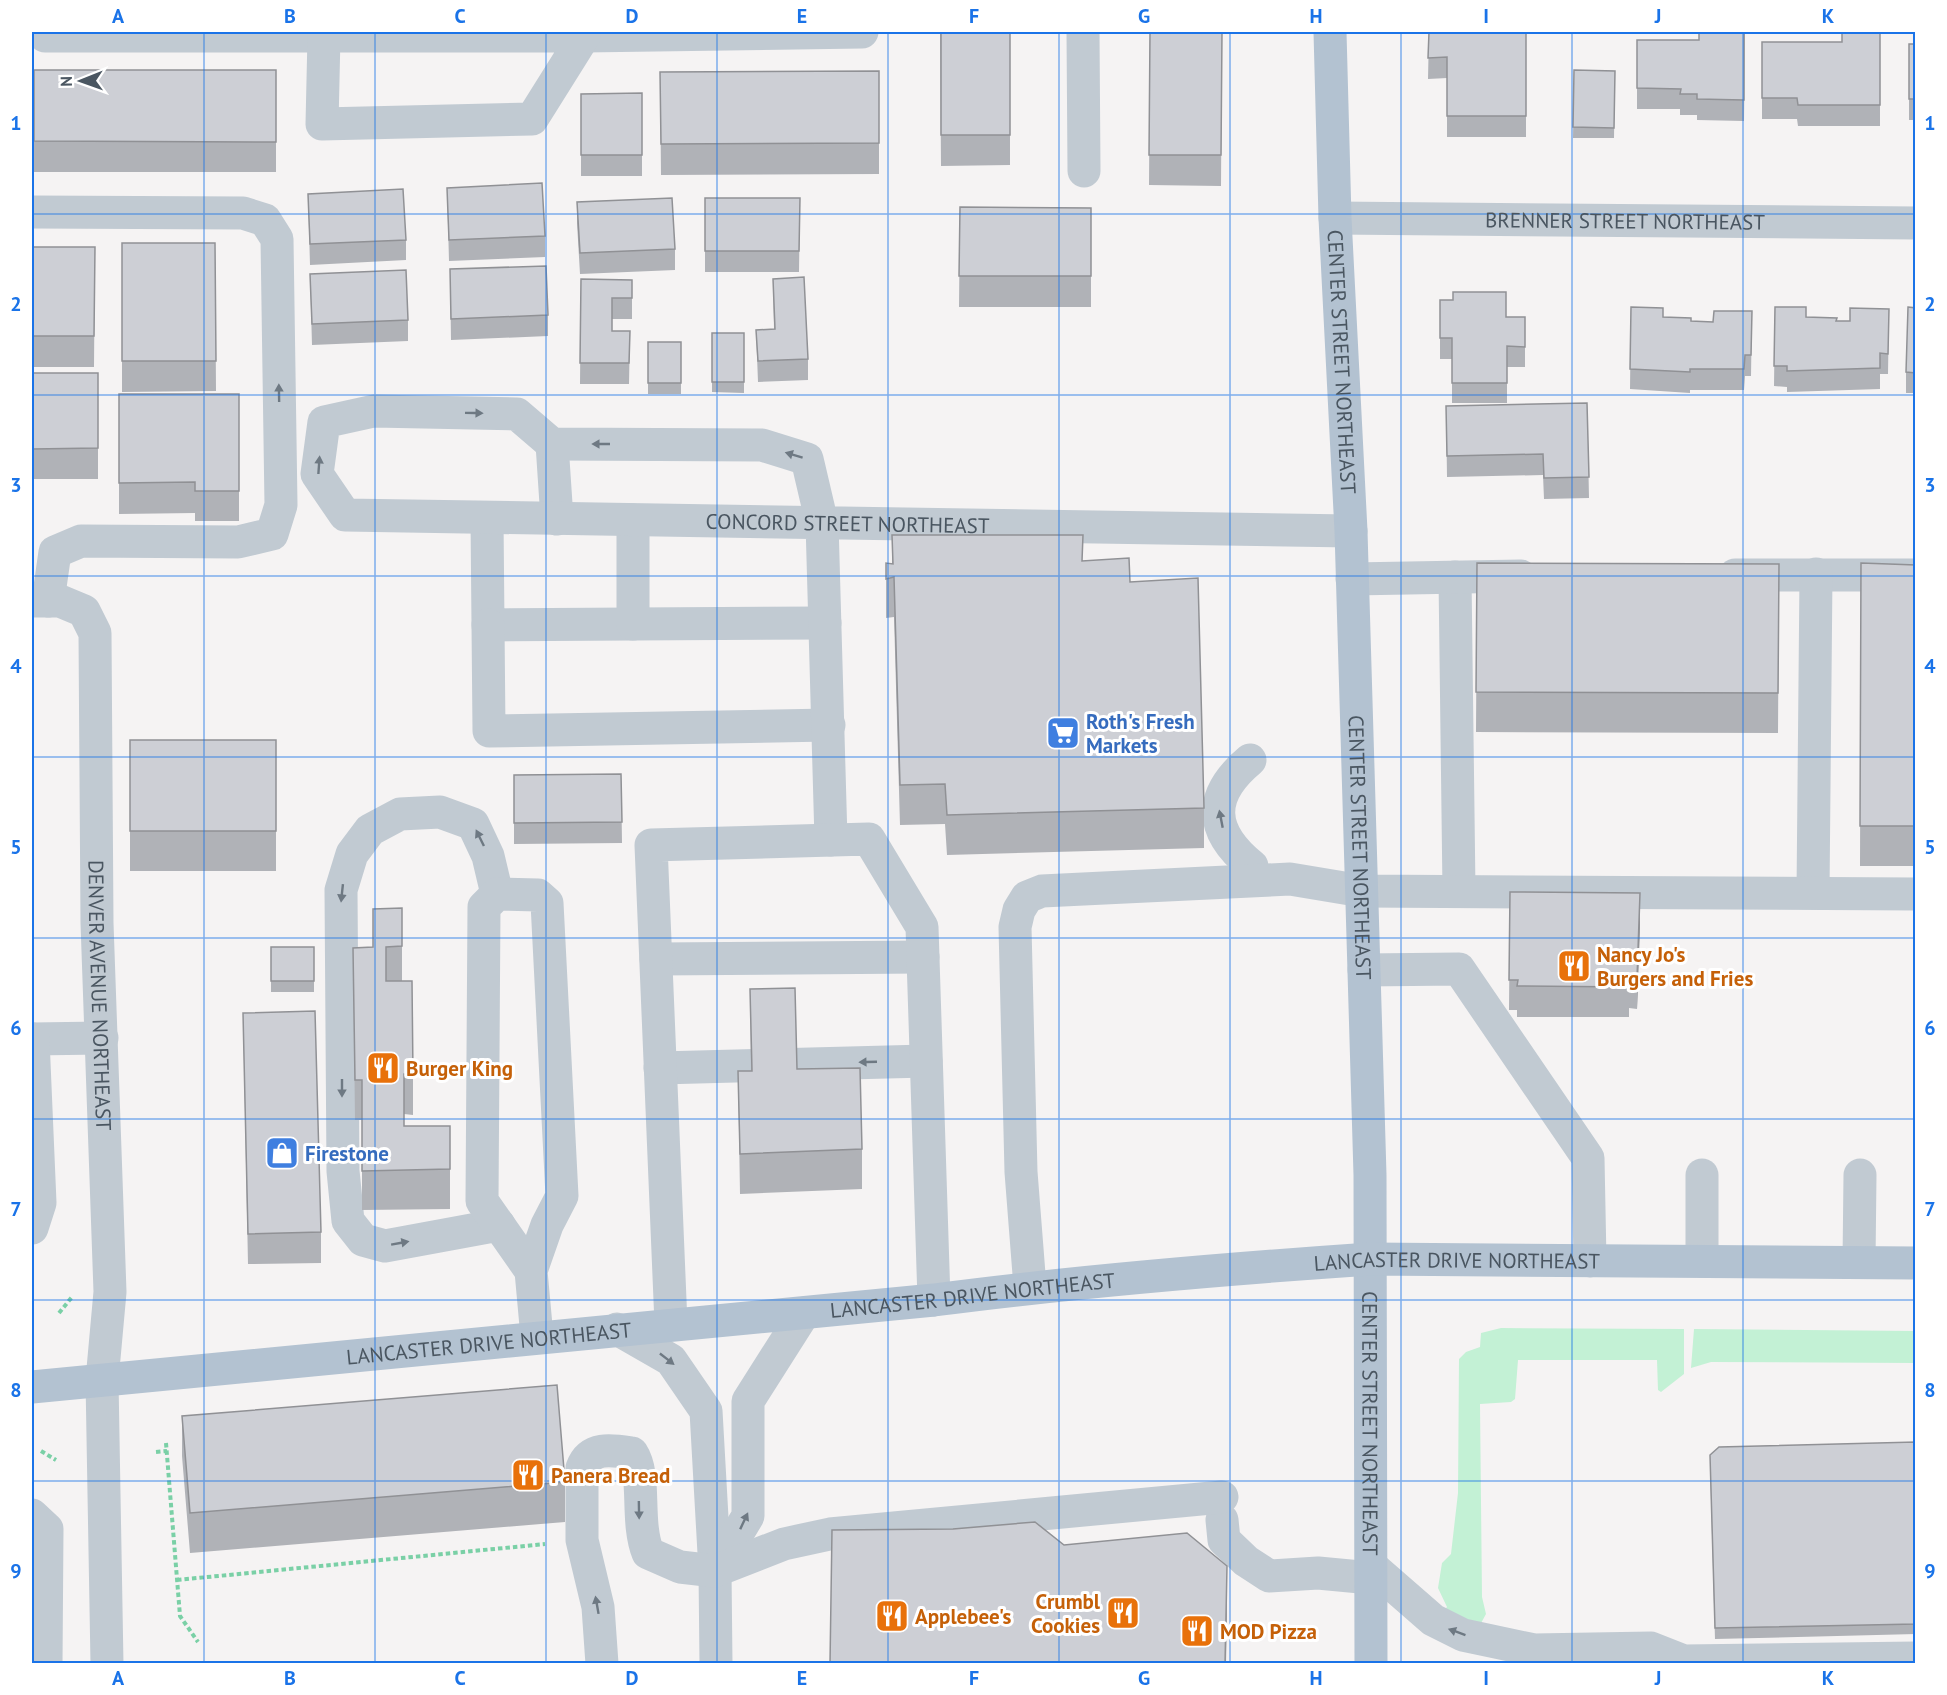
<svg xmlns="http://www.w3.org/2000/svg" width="1947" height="1695" font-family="'PT Sans',sans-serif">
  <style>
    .green { fill: #c3f1d5 }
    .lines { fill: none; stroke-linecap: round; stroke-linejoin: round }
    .path { stroke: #7ad0a6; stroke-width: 4; stroke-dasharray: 4.5 3; stroke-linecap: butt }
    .minor { stroke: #c1cad2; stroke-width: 33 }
    .major { stroke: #b3c2d1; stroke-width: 33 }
    .wall { fill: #b0b2b7 }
    .shaded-wall { fill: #909195 }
    .building { fill: #cdcfd5; stroke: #909195; stroke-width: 1.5 }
    .oneway { fill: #6e7983 }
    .grid { fill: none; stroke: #1a73e8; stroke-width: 1.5; stroke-opacity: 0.55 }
    .labels { text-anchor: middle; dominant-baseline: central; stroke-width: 6; stroke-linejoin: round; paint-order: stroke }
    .street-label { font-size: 21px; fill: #4a5661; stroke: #fff }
    .shop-label { font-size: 21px; font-weight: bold; fill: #366cbe; stroke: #fff; text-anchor: start }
    .food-label { font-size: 21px; font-weight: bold; fill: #c56008; stroke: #fff; text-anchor: start }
    .neatline { fill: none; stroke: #1a73e8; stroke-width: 2 }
    .grid-label { font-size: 20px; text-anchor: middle; font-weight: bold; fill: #1a73e8 }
  </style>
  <rect width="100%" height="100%" fill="#f5f3f3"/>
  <!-- green -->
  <path class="green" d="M1501 1328 1684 1329V1374L1661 1392 1658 1390 1657 1360H1518L1515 1399 1511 1402 1480 1404 1482 1597 1486 1614 1480 1625 1442 1613 1447 1607 1438 1588 1442 1563 1451 1554 1458 1493 1459 1359 1466 1352 1480 1347 1481 1333Z
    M1694 1329 1915 1331V1363L1711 1362 1691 1368Z"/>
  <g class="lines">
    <!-- path -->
    <path class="path" d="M59 1313 72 1297
      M166 1443 180 1616 198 1642
      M41 1451 56 1460
      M156 1452 167 1451
      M177 1580 545 1544"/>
    <!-- minor -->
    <g class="minor">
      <path d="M45 32V36H324"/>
      <path d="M584 32V36L862 32"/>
      <path d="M1083 32 1084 171"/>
      <path d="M324 36H584L532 119 322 124Z"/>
      <path d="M32 212 243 213 265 220 277 239 281 505 272 534 238 542 81 541 55 552 48 601"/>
      <path id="s1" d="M1335 218 1916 223"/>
      <path d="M552 444 557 519"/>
      <path d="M487 518 488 625 633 624"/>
      <path d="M633 520V624L825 623"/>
      <path d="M1735 575H1916"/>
      <path d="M1455 577 1459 891"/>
      <path d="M1352 579 1521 576"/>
      <path id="s2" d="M32 601H60L84 611 95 633 97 923 110 1292 102 1380 107 1664"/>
      <path d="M488 625 489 731 829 725"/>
      <path d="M1250 760C1207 796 1209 831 1252 866"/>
      <path id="s3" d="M831 840 822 523 807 459 762 445 552 444 517 414 374 411 324 422 317 474 345 515C681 520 1016 526 1351 531"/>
      <path d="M1813 893 1816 574"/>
      <path d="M497 894 488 856 473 824 440 812 400 814 370 830 352 854 341 890 343 1171 348 1221 363 1240 385 1246 499 1225"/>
      <path d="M656 959 923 957"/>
      <path d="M1364 970 1459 969 1588 1158 1590 1261"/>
      <path d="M32 1039 102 1038"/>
      <path d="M660 1068 926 1061"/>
      <path d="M1702 1175V1261"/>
      <path d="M32 1228 40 1203 33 1039"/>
      <path d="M1859 1262 1860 1175"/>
      <path d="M531 1271 482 1201 484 907 497 894 538 895 547 903 562 1196 547 1225 531 1271 537 1337"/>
      <path d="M1030 1287 1021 1172 1015 927 1019 910 1027 897 1042 891 1290 879 1362 891 1916 894"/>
      <path d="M671 1324 651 845 869 839 922 927 934 1300"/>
      <path d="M617 1329 671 1360 706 1411 715 1571 716 1664"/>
      <path d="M32 1515 47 1529 46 1664"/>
      <path d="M1222 1520 1224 1540 1246 1561 1269 1576 1318 1573 1371 1578"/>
      <path d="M1371 1566 1433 1620 1463 1635 1534 1650 1651 1648 1684 1661 1916 1658"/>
      <path d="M715 1571 748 1516V1401L804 1313"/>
      <path d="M602 1664 598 1607 582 1540V1468C590 1446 612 1450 632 1453 647 1476 635 1520 648 1553L680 1567 715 1571 784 1544 830 1534 1222 1497"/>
    </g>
    <!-- major -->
    <g class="major">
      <path id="s4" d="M1330 32 1335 218 1351 531 1370 1175 1371 1664"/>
      <path id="s5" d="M32 1387 934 1300C1079 1281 1224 1269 1370 1259L1916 1263"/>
    </g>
  </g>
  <!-- wall -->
  <path class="wall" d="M940 32H1010V165L941 166Z
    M1150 32H1222L1221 186 1149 185Z
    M1429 32H1526V137H1447V78L1428 79Z
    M1745 32 1744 121 1697 120V115H1680V109H1637V40H1699Z
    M1880 32V126H1798L1797 119H1762V42H1842Z
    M1909 44H1916V120H1909Z
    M34 70H276V172H34Z
    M1574 70 1615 71 1614 138H1573Z
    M879 71V174L661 175 660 72Z
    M642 93V176H581V94Z
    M447 188 545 236V257L449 261Z
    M308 194 406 240V260L310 265Z
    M705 198H800L799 272H705Z
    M577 202 675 249V270L580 274 577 223Z
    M960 207 1091 208V307H959Z
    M122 243H215L216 391 122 392Z
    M32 247H95L94 367H32Z
    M450 269 548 315V336L451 340Z
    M310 274 408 320V341L312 345Z
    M581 279 632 280V319H612V331H630L629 384H580Z
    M773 279 808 359V380L758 382 756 330 774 329Z
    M1440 300 1506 317H1525V367H1507V403H1452V359H1440Z
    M1631 307 1663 317 1691 321 1713 322 1752 311 1751 376H1745L1744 390H1690V393L1630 389Z
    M1775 307 1806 317 1837 321H1850L1889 309 1888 374H1880V389L1787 392V387L1774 386Z
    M1916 308V393H1906V372Z
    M712 333H744V393L712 392Z
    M648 342H681V394H648Z
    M32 373H98V479H32Z
    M119 394H239V521H195V513L119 514Z
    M1587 403 1589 498 1544 499 1543 475 1447 477 1446 406Z
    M892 535 1083 561 1130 582 1204 808V848L947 855 945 824 900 825 894 617 886 618V563L892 564Z
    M1477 563 1779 564 1778 733 1476 732Z
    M1861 563 1916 565V866H1860Z
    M130 740H276V871H130Z
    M621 774 622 843 514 844V775Z
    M1510 892 1640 924 1637 1009 1629 1008V1017H1517V1010H1509Z
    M402 946V981L413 1075V1115L404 1114V1126H450V1209L362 1210V1120H355L353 948Z
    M271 947H314V992H271Z
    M750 989 797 1069 862 1149V1189L740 1194 738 1071H751Z
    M243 1013 321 1232V1263L248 1264Z
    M182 1416 565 1482V1522L190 1553 182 1456Z
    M1916 1442V1634L1715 1639 1710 1466Z"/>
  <!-- shaded-wall -->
  <path class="shaded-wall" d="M1640 893V924L1637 1009V978Z
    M1227 1566V1606L1226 1664H1225Z"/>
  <!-- building -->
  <path class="building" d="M941 32H1010V135H941Z
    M1150 32H1222L1221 155H1149Z
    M1429 32H1526V116H1447V57L1428 58Z
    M1699 32H1744V100L1697 99V94H1680L1681 89 1637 88V40H1699Z
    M1842 32H1880V105H1798L1797 98H1762V42H1842Z
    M1909 44H1916V99H1909Z
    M34 70H276V142L34 141Z
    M1574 70 1615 71 1614 128 1573 127Z
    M879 71V143L661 144 660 72Z
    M642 93V155H581V94Z
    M542 183 545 236 449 240 447 188Z
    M403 189 406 240 310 244 308 194Z
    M672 198 675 249 580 253 577 202Z
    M705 198H800L799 251H705Z
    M960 207 1091 208V276H959Z
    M122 243H215L216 361H122Z
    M32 247H95L94 336H32Z
    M546 266 548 315 451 319 450 269Z
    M406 270 408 320 312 324 310 274Z
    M804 277 808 359 758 361 756 330 775 329 773 279Z
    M581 279 632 280V298H612V331H630L629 363H580Z
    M1453 292H1506V317H1525V347L1507 346V383H1452V338H1440V300H1453Z
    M1631 307 1663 308V317L1691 318V321L1713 322 1714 311H1752L1751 355H1745L1744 369H1690V372L1630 369Z
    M1775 307H1806V317L1837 318 1836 321H1850V308L1889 309 1888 354 1880 353V368L1787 371V366H1774Z
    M1908 307 1916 308V373L1906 372Z
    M712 333H744V382H712Z
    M648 342H681V383H648Z
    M32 373H98V448L32 449Z
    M119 394H239V491H195V482L119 483Z
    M1587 403 1589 477 1544 478 1543 454 1447 456 1446 406Z
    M892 535H1083L1082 561 1129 558 1130 582 1198 578 1204 808 947 815 945 784 900 785 894 577 886 579V563L893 564Z
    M1477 563 1779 564 1778 693 1476 692Z
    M1861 563 1916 565V826H1860Z
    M130 740H276V831H130Z
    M621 774 622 822 514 823V775Z
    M1510 892 1640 893 1637 978 1628 977 1629 987 1517 986 1518 980H1509Z
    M402 908V946L386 947V981H412L413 1075 404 1074V1126H450V1169L362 1171V1080H355L353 948 373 947V909Z
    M271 947H314V981H271Z
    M795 988 797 1069 860 1068 862 1149 740 1154 738 1071H752L750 989Z
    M315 1011 321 1232 248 1234 243 1013Z
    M557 1385 565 1482 190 1513 182 1416Z
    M1916 1442V1624L1715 1628 1710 1455 1719 1447Z
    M1035 1522 1064 1545 1187 1533 1227 1566 1225 1664H830L832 1530 953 1529Z"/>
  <!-- one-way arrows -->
  <defs><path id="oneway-solid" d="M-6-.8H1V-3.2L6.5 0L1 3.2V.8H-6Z" transform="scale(1.5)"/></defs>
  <g class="oneway">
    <use href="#oneway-solid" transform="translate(279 393) rotate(-91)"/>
    <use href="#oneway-solid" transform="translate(474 413) rotate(1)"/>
    <use href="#oneway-solid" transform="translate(601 444) rotate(-180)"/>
    <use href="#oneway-solid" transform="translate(794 455) rotate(-163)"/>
    <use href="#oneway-solid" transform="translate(319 465) rotate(-86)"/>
    <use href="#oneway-solid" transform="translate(1221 819) rotate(-101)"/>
    <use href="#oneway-solid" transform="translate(480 838) rotate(-116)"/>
    <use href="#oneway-solid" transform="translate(342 893) rotate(96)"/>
    <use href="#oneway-solid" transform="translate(868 1062) rotate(178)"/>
    <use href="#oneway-solid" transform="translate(342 1088) rotate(90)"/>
    <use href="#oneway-solid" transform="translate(400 1243) rotate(-10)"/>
    <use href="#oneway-solid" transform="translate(667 1359) rotate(38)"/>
    <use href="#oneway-solid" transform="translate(639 1510) rotate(89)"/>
    <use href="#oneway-solid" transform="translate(744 1521) rotate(-65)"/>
    <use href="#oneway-solid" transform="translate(597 1605) rotate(-100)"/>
    <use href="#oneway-solid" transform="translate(1457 1632) rotate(-160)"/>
  </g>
  <!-- grid -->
  <path class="grid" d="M204 32V1664M375 32V1664M546 32V1664M717 32V1664M888 32V1664M1059 32V1664M1230 32V1664M1401 32V1664M1572 32V1664M1743 32V1664M32 214H1916M32 395H1916M32 576H1916M32 757H1916M32 938H1916M32 1119H1916M32 1300H1916M32 1481H1916"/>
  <!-- icons -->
  <defs>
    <g id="supermarket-square" transform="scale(1.725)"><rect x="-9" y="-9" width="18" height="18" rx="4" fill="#3f7fe0" stroke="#fff"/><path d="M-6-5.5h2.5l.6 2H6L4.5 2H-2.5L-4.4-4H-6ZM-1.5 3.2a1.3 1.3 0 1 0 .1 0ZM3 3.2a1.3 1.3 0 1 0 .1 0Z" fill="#fff"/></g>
    <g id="restaurant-square" transform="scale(1.725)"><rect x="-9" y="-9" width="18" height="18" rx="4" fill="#e8710a" stroke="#fff"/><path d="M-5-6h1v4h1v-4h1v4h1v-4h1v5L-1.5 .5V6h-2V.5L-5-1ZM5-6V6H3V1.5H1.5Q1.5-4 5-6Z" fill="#fff"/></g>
    <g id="shop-square" transform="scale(1.725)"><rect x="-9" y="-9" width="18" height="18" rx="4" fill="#3f7fe0" stroke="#fff"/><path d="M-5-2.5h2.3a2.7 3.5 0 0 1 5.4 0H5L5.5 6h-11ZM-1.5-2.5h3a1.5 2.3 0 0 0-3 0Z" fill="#fff"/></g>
  </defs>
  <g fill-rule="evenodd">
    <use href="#supermarket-square" x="1063" y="733"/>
    <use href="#restaurant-square" x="1574" y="966"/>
    <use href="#restaurant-square" x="383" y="1068"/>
    <use href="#shop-square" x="282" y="1153"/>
    <use href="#restaurant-square" x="528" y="1475"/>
    <use href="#restaurant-square" x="1123" y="1613"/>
    <use href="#restaurant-square" x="892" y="1616"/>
    <use href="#restaurant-square" x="1197" y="1631"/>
  </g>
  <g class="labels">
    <!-- street labels -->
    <g class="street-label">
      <text stroke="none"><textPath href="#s1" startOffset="290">BRENNER STREET NORTHEAST</textPath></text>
      <text stroke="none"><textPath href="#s4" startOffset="330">CENTER STREET NORTHEAST</textPath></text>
      <text stroke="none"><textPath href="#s3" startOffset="1485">CONCORD STREET NORTHEAST</textPath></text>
      <text stroke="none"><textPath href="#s4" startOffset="816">CENTER STREET NORTHEAST</textPath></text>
      <text stroke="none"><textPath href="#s2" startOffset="441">DENVER AVENUE NORTHEAST</textPath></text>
      <text stroke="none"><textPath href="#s5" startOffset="1431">LANCASTER DRIVE NORTHEAST</textPath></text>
      <text stroke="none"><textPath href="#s5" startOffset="945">LANCASTER DRIVE NORTHEAST</textPath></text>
      <text stroke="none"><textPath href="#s5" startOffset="459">LANCASTER DRIVE NORTHEAST</textPath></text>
      <text stroke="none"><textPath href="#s4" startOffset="1392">CENTER STREET NORTHEAST</textPath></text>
    </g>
    <!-- shop labels -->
    <g class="shop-label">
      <text x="1086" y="721">Roth's Fresh<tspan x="1086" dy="24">Markets</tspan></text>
      <text x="305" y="1153">Firestone</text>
    </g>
    <!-- food labels -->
    <g class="food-label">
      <text x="1597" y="954">Nancy Jo's<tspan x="1597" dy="24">Burgers and Fries</tspan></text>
      <text x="406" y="1068">Burger King</text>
      <text x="551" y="1475">Panera Bread</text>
      <text x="1100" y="1601" text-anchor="end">Crumbl<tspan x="1100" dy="24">Cookies</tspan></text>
      <text x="915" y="1616">Applebee's</text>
      <text x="1220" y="1631">MOD Pizza</text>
    </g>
  </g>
  <!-- border -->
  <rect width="1947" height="1695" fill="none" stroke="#ffffff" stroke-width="66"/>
  <!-- north arrow -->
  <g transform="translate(81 81) rotate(269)" stroke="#ffffff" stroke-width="4.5" paint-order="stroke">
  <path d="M0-4.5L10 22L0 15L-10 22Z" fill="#4a5661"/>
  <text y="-9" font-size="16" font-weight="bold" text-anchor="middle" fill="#4a5661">N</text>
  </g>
  <rect x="33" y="33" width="1881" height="1629" class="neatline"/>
  <g class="grid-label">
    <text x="118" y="23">A</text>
    <text x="290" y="23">B</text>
    <text x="460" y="23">C</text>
    <text x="632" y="23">D</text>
    <text x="802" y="23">E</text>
    <text x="974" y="23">F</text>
    <text x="1144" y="23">G</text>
    <text x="1316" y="23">H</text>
    <text x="1486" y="23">I</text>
    <text x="1658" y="23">J</text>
    <text x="1828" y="23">K</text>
    <text x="16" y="130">1</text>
    <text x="1930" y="130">1</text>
    <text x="16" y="311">2</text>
    <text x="1930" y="311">2</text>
    <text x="16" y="492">3</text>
    <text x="1930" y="492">3</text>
    <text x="16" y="673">4</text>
    <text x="1930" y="673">4</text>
    <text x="16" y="854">5</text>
    <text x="1930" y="854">5</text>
    <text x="16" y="1035">6</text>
    <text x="1930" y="1035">6</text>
    <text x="16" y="1216">7</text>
    <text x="1930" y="1216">7</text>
    <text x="16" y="1397">8</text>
    <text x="1930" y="1397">8</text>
    <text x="16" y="1578">9</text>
    <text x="1930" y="1578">9</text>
    <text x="118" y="1685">A</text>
    <text x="290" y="1685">B</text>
    <text x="460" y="1685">C</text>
    <text x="632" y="1685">D</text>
    <text x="802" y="1685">E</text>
    <text x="974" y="1685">F</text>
    <text x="1144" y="1685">G</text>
    <text x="1316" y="1685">H</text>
    <text x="1486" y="1685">I</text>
    <text x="1658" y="1685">J</text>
    <text x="1828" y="1685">K</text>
  </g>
</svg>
